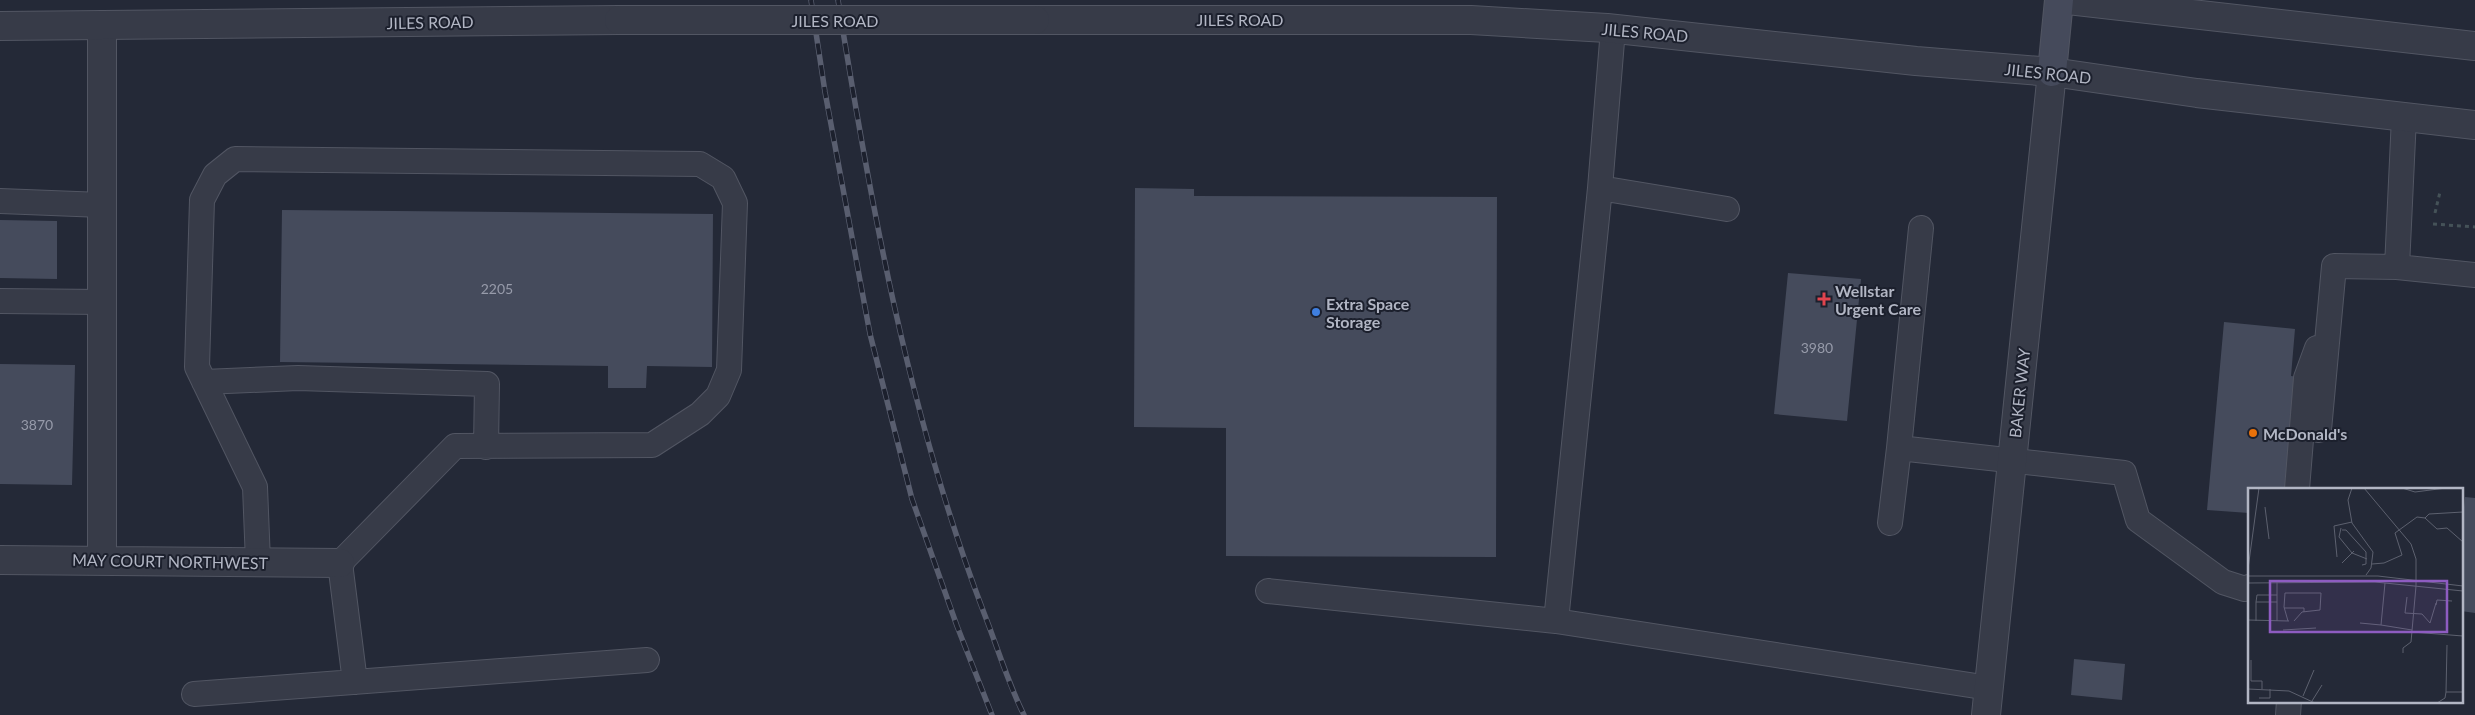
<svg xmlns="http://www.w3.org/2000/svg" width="2475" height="715" font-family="Lato,sans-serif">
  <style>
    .building { fill: #454b5c }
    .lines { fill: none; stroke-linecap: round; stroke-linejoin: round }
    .service-casing { stroke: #525663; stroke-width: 26 }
    .minor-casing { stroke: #525663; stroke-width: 30 }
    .tertiary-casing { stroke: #525663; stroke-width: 30 }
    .secondary-casing { stroke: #525663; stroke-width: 30 }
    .path { stroke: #455258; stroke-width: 3; stroke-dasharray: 4 4; stroke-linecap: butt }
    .service { stroke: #373b48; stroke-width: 24 }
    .minor { stroke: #373b48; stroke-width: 28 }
    .tertiary { stroke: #373b48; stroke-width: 28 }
    .secondary { stroke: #454a5b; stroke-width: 28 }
    .rail-casing { stroke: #595e6f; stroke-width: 5.5 }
    .rail { stroke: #1c202d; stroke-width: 4; stroke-dasharray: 11; stroke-linecap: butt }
    .tertiary-bridge-casing { stroke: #525663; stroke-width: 30; stroke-linecap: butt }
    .tertiary-bridge { stroke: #373b48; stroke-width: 28 }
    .health-dot { fill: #e0444e; stroke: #1c202d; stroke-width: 2 }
    .shop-dot { fill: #3f7fe0; stroke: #1c202d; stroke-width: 2 }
    .food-dot { fill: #e8710a; stroke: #1c202d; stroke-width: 2 }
    .labels { text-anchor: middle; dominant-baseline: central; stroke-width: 4; stroke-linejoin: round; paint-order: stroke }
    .number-label { font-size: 14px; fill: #979baa }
    .street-label { font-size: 16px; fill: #b2b6c4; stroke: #1c202d }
    .poi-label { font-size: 16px; font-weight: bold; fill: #b2b6c4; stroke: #1c202d; text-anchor: start }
    .inset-road { fill: none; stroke: #5d616f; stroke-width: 1 }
    .view { fill: #8e5cc1; fill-opacity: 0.15; stroke: #8e5cc1; stroke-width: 2.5 }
    .inset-edge { fill: none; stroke: #b2b6c4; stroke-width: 2.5 }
  </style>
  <rect width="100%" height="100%" fill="#242937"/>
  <!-- building -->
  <path class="building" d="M1135 188 1194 189V196L1497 197 1496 557 1226 556V428L1134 427Z
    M282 210 713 214 712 367 647 366 646 388H608V366L280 362Z
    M0 220 57 221V279L0 278Z
    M1788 273 1861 279 1847 421 1774 414Z
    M2224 322 2295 329 2291 376 2298 377 2288 489H2249V513L2207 510Z
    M0 364 75 365 72 485 0 484Z
    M2465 497 2475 498V613L2461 611V536Z
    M2074 659 2125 664 2122 700 2071 695Z"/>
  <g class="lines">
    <!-- service casing -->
    <g class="service-casing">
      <path id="service" d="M1613 29 1600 188 1556 621 1989 688
        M1600 188 1727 209
        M0 201 102 205
        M1921 228 1899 448 2124 473 2138 520 2223 582 2245 589 2249 587
        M2397 267 2404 117
        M0 301 102 302
        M204 382 298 378 487 384 486 447
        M2319 430 2334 266 2397 267 2475 275
        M2297 489 2306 378 2317 348
        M1890 523 1899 448
        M258 562 255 487 197 367 202 200 215 175 235 159 700 164 723 178 735 203 729 370 718 396 700 414 652 445 455 446 340 563 355 682
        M1268 591 1556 621
        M194 694 647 660
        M2288 715 2289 701"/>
    </g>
    <!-- minor casing -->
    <g class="minor-casing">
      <path id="minor" d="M102 25V560
        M0 560 340 563
        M1986 715 2052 72"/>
    </g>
    <!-- tertiary casing -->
    <g class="tertiary-casing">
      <path id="tertiary" d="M2068 0 2475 46
        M1035 20H1471L1607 28 1916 61 2052 72 2197 93 2475 125
        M0 26 619 20"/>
    </g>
    <!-- secondary casing -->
    <g class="secondary-casing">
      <path id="secondary" d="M2052 72 2059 0"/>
    </g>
    <!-- path -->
    <path class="path" d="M2435 213 2440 192
      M2433 224 2475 227"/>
    <!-- service -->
    <use href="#service" class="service"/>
    <!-- minor -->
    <use href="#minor" class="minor"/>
    <!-- tertiary -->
    <use href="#tertiary" class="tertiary"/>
    <!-- secondary -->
    <use href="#secondary" class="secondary"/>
    <!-- rail casing -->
    <g class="rail-casing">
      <path id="rail" d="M811 0 825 92 870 334 912 499 957 626 992 715
        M838 0C871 207 909 416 984 613 997 646 1008 683 1024 715"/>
    </g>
    <!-- rail -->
    <use href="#rail" class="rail"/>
    <!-- tertiary-bridge casing -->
    <g class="tertiary-bridge-casing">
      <path id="tertiary-bridge" d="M619 20H1035"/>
    </g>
    <!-- tertiary-bridge -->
    <use href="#tertiary-bridge" class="tertiary-bridge"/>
  </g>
  <!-- markers -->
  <path class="health-dot" d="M1821.5 291.5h5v5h5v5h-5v5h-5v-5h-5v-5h5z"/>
  <circle class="shop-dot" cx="1316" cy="312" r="5"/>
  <circle class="food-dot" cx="2253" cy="433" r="5"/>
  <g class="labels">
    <!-- number labels -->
    <g class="number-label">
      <text x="497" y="288">2205</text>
      <text x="1817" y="347">3980</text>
      <text x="37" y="424">3870</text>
    </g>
    <!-- street labels -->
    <g class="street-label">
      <text x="1240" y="19">JILES ROAD</text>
      <text x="835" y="20">JILES ROAD</text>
      <text transform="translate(430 22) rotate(-1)">JILES ROAD</text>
      <text transform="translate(1645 32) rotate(5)">JILES ROAD</text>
      <text transform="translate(2048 73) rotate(6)">JILES ROAD</text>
      <text transform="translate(2019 393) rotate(-84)">BAKER WAY</text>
      <text transform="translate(170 561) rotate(1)">MAY COURT NORTHWEST</text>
    </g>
    <!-- poi labels -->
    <g class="poi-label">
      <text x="1835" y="290">Wellstar<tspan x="1835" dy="18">Urgent Care</tspan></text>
      <text x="1326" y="303">Extra Space<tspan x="1326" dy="18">Storage</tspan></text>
      <text x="2263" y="433">McDonald's</text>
    </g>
  </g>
  <!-- overview -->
  <g transform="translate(2248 488)">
    <rect width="215" height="215" fill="#242937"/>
    <path class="inset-road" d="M104 0 100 12 104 35 125 64 123 80 118 87M116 0 163 56 168 71V98M154 0 167 4 198 0M17 19 21 51M177 30 181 26 215 24M93 40 91 49 104 65 106 63M94 42H98L118 64V76L114 77M89 69 86 38 104 34M94 75 104 65 119 71M124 76 136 75 154 67 147 45 169 29 177 30 189 41 199 40 215 54M0 81 11 0M0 88H130L215 98M29 94V133M0 95 127 94 215 103M137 95 133 137 164 142M159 109 157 125 174 126 182 135 188 115M8 114 9 107H29M188 117 189 112 204 113M36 120H56V124M0 132 41 133M8 133V114H29M40 133 36 119 37 105H73L72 122 54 124 46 133M112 135 133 137M35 142 68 140M164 144 215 148M199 157 198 204H215M155 165V160L163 154 168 98M3 172V193H14V201M0 201 41 203 67 215M55 208 66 182M11 210H22V201M64 213 74 197M189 215 197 210 198 204"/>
    <path class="view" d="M22 93H199V144H22Z"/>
    <rect width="215" height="215" class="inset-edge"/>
  </g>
</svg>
